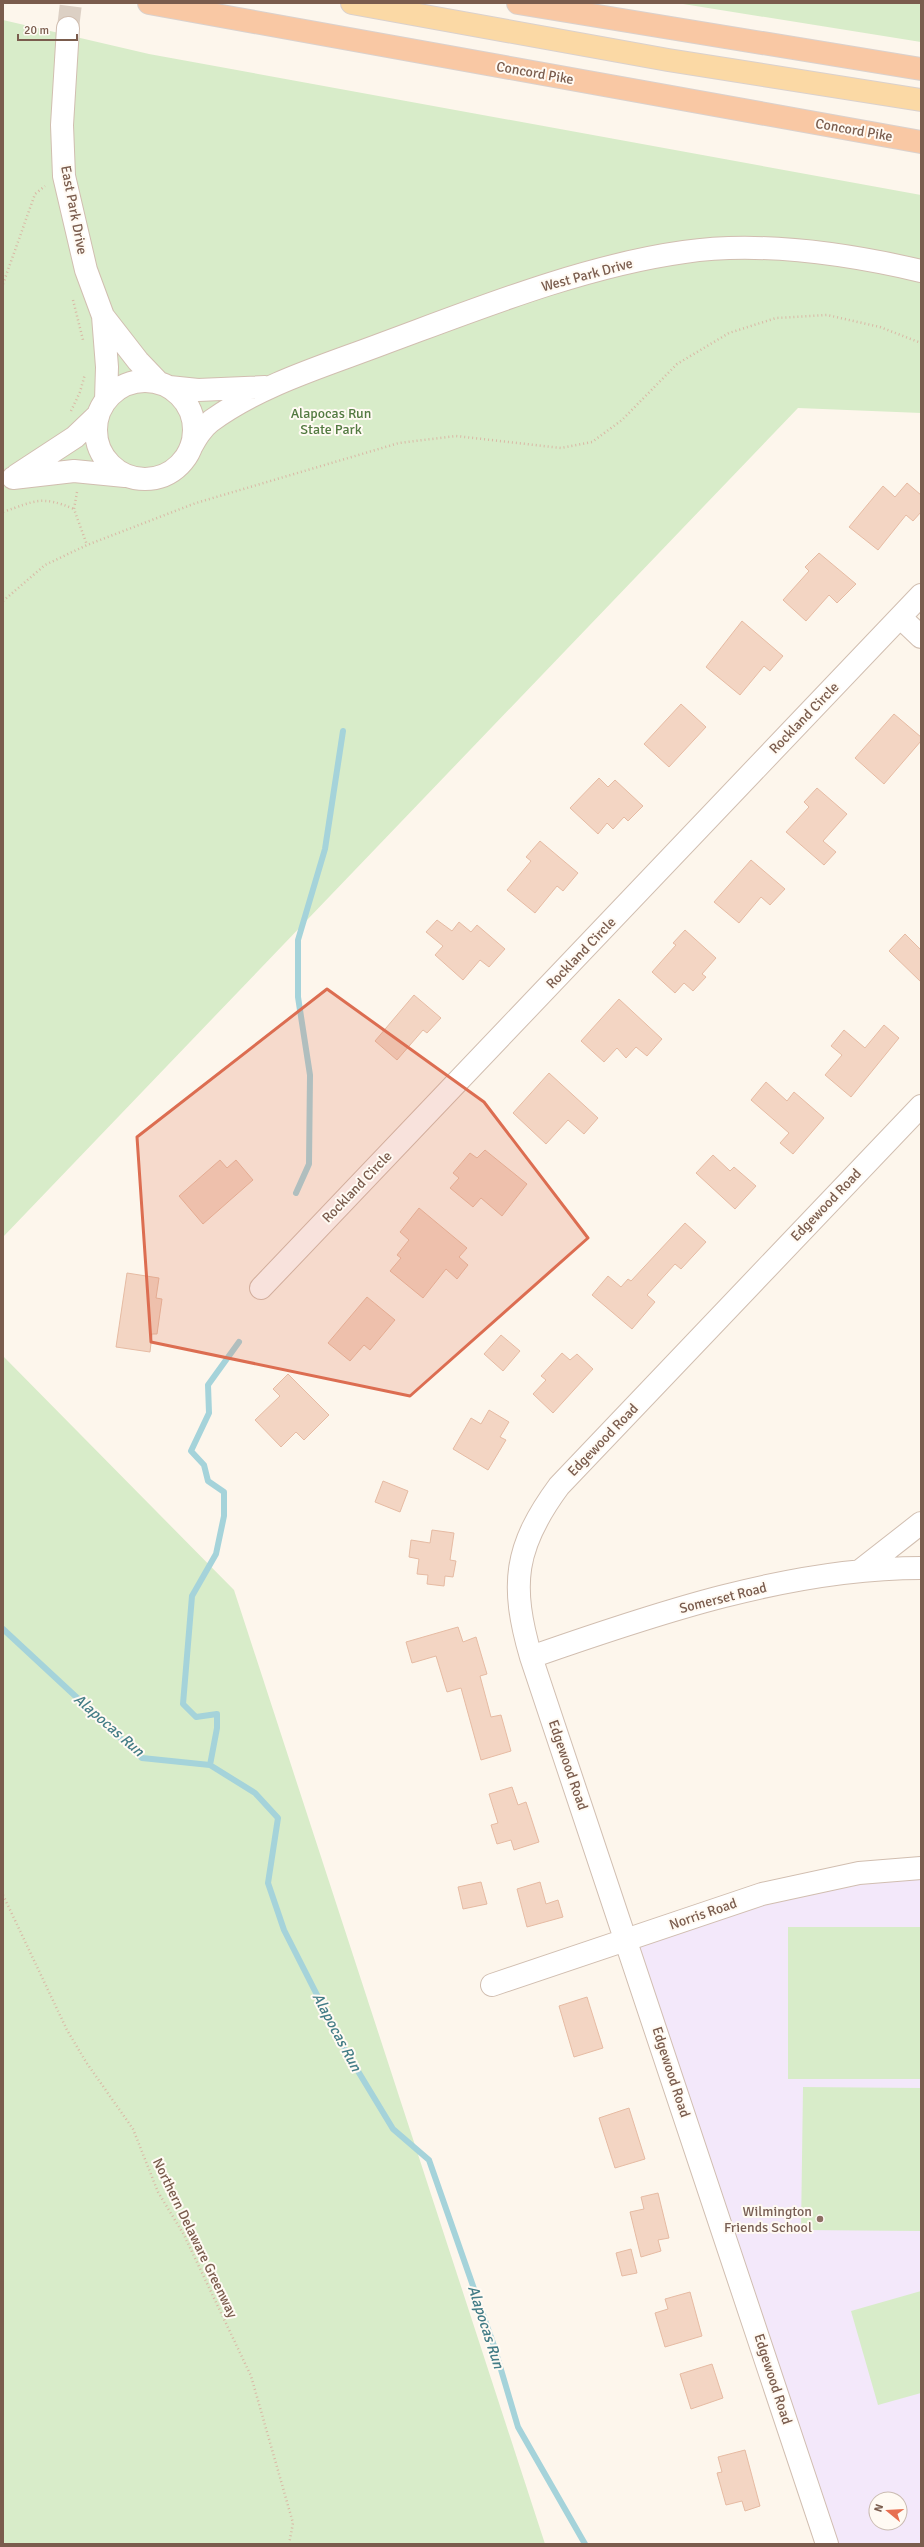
<svg xmlns="http://www.w3.org/2000/svg" width="924" height="2547" font-family="Signika,sans-serif">
  <style>
    .education { fill: #f3e8fa; fill-rule: evenodd }
    .green { fill: #d8ecc9 }
    .lines { fill: none; stroke-linecap: round; stroke-linejoin: round }
    .stream { stroke: #a5d3da; stroke-width: 6 }
    .building { fill: #f3d5c3; stroke: #e6bba3 }
    .tertiary-tunnel { stroke: #dcd0c4; stroke-width: 22; stroke-dasharray: 22 11; stroke-linecap: butt }
    .minor-casing { stroke: #d1beb0; stroke-width: 24 }
    .tertiary-casing { stroke: #d1beb0; stroke-width: 24 }
    .primary-casing { stroke: #dad1cd; stroke-width: 24 }
    .trunk-casing { stroke: #dad1cd; stroke-width: 24 }
    .path { stroke: #d9b8a5; stroke-width: 2.5; stroke-dasharray: 1 3; stroke-linecap: butt }
    .minor { stroke: #fff; stroke-width: 22 }
    .tertiary { stroke: #fff; stroke-width: 22 }
    .primary { stroke: #fbd9a5; stroke-width: 22 }
    .trunk { stroke: #f9c8a4; stroke-width: 22 }
    .marked { fill: #dc6d51; fill-opacity: 0.2; stroke: #dc6d51; stroke-width: 3; stroke-linejoin: round }
    .education-dot { fill: #8d6e63; stroke: #fffaf3; stroke-width: 1.5 }
    .labels { text-anchor: middle; dominant-baseline: central; stroke-width: 4; stroke-linejoin: round; paint-order: stroke }
    .street-label { font-size: 14px; fill: #7a5c4d; stroke: #fffaf3 }
    .park-label { font-size: 14px; fill: #537a41; stroke: #fffaf3 }
    .education-label { font-size: 14px; fill: #785e54; stroke: #fffaf3; text-anchor: end }
    .water-label { font-size: 15px; font-style: italic; fill: #437c86; stroke: #fffaf3 }
  </style>
  <rect width="100%" height="100%" fill="#fdf6ec"/>
  <!-- education -->
  <path class="education" d="M921 1868V2544H827L627 1940 721 1908ZM876 2499H900V2523H876Z"/>
  <!-- green -->
  <path class="green" d="M677 3H921V42Z
    M3 20 149 54 921 195V413L798 408 3 1237Z
    M3 1356 234 1590 545 2544H3Z
    M788 1927H921V2079H788Z
    M803 2087 921 2088V2231L801 2230Z
    M921 2291V2393L878 2405 851 2311Z"/>
  <g class="lines">
    <!-- stream -->
    <path class="stream" d="M296 1193 309 1164 310 1075 298 997V940L325 849 343 731
      M3 1629 142 1758 210 1765 255 1793 278 1818 268 1883 284 1930 344 2048 393 2129 429 2160 494 2346 518 2427 585 2544
      M210 1765 217 1728V1714L196 1717 183 1704 192 1596 216 1554 224 1516V1492L208 1481 204 1465 191 1451 209 1413 208 1385 239 1342"/>
  </g>
  <!-- building -->
  <path class="building" d="M907 483 921 495V512L913 521 906 515 878 550 849 527 883 486 895 497Z
    M819 553 856 584 837 603 829 595 806 621 783 600 809 571 805 567Z
    M742 621 783 656 770 671 764 666 740 695 706 667Z
    M681 704 706 727 669 767 644 744Z
    M894 714 921 737V741L884 784 855 758Z
    M599 778 608 787 615 780 643 806 628 821 624 817 613 829 607 823 598 834 570 808Z
    M817 788 847 814 823 841 836 852 824 865 786 832 809 807 804 802Z
    M540 841 578 873 563 891 557 886 535 913 507 890 531 861 526 857Z
    M751 860 785 889 770 905 761 897 739 923 714 902Z
    M437 920 452 931 459 922 471 932 477 925 505 949 489 967 480 960 463 980 435 955 443 946 426 932Z
    M685 930 716 958 702 974 706 977 693 991 684 983 675 993 652 972 676 945 673 943Z
    M905 934 921 950V982L889 951Z
    M414 995 441 1018 427 1033 423 1030 397 1060 375 1041Z
    M619 999 662 1039 647 1056 636 1047 626 1058 617 1048 604 1062 581 1041Z
    M884 1025 899 1038 851 1097 825 1075 842 1055 831 1046 844 1030 865 1048Z
    M549 1073 598 1118 584 1134 568 1120 546 1144 513 1113Z
    M766 1082 787 1101 794 1092 824 1118 793 1154 780 1143 789 1133 751 1100Z
    M485 1150 527 1184 502 1216 481 1198 473 1207 450 1188 459 1178 453 1173 470 1153 477 1158Z
    M713 1155 730 1171 734 1167 756 1186 735 1209 696 1173Z
    M220 1160 227 1168 236 1160 253 1180 203 1224 179 1196Z
    M419 1208 467 1248 459 1257 468 1265 457 1279 446 1269 423 1298 390 1271 401 1258 397 1255 409 1240 400 1232Z
    M685 1223 706 1242 681 1269 675 1264 647 1295 655 1302 632 1329 592 1295 608 1276 621 1287 628 1279 631 1281Z
    M127 1273 159 1278 156 1298 162 1299 157 1334H152L150 1352 116 1347Z
    M367 1297 395 1320 370 1350 364 1345 350 1361 328 1343Z
    M501 1335 520 1351 503 1371 484 1354Z
    M562 1353 570 1360 577 1354 593 1369 553 1413 533 1394 546 1380 541 1376Z
    M288 1374 329 1415 304 1440 296 1432 281 1447 255 1420 280 1396 273 1389Z
    M489 1410 509 1422 500 1437 506 1440 488 1470 453 1449 471 1418 481 1424Z
    M383 1481 408 1491 400 1512 375 1502Z
    M432 1530 454 1533 450 1560 456 1561 453 1577 445 1576 444 1586 427 1584 428 1575 417 1574 419 1559 409 1557 411 1540 430 1543Z
    M458 1627 463 1642 476 1637 487 1674 480 1676 491 1717 501 1715 511 1751 481 1760 461 1688 447 1692 436 1656 412 1663 406 1642Z
    M512 1787 518 1805 526 1802 539 1842 514 1850 511 1840 497 1844 491 1825 498 1823 489 1794Z
    M481 1882 487 1904 463 1909 458 1887Z
    M540 1882 546 1904 558 1900 563 1917 527 1927 517 1889Z
    M587 1997 603 2048 574 2057 559 2006Z
    M629 2108 645 2159 615 2168 599 2118Z
    M658 2193 669 2238 658 2240 661 2251 641 2257 630 2212 644 2209 641 2197Z
    M631 2249 637 2273 622 2276 616 2253Z
    M690 2292 702 2336 665 2347 655 2313 668 2309 665 2299Z
    M712 2364 723 2398 691 2409 680 2374Z
    M745 2450 760 2506 745 2511 742 2501 726 2505 717 2473 722 2472 718 2457Z"/>
  <g class="lines">
    <!-- tertiary-tunnel -->
    <path class="tertiary-tunnel" d="M68 28 71 3"/>
    <!-- minor casing -->
    <g class="minor-casing">
      <path id="minor" d="M900 617 921 637
        M261 1288 921 595
        M861 1570 921 1523
        M531 1657C654 1614 790 1568 921 1568
        M492 1985 762 1894 859 1873 921 1868
        M827 2544 531 1657C510 1585 514 1547 559 1486L921 1106"/>
    </g>
    <!-- tertiary casing -->
    <g class="tertiary-casing">
      <path id="tertiary" d="M68 28 62 125 64 176 86 270 103 316 107 367 106 400
        M103 316 138 361 159 383
        M96 430a49 49 0 1 1 98 0a49 49 0 1 1-98 0Z
        M169 387 198 390 265 387
        M190 449C196 438 201 429 211 421 262 384 324 366 382 344 477 309 583 266 684 252 759 241 848 254 921 271
        M17 475 75 437 98 415
        M13 478 74 471 125 476"/>
    </g>
    <!-- primary casing -->
    <g class="primary-casing">
      <path id="primary" d="M352 3 668 60 921 100"/>
    </g>
    <!-- trunk casing -->
    <g class="trunk-casing">
      <path id="trunk" d="M149 3 921 142
        M518 3 921 69"/>
    </g>
    <!-- path -->
    <path class="path" d="M3 284 35 194 45 186
      M73 300 83 340
      M71 411 80 392 85 374
      M77 492 74 509 87 545
      M3 512C35 501 41 495 74 509
      M3 601 45 565 87 545 196 503 399 443 456 436 561 448 592 442 622 420 677 364 729 333 776 318 827 315 880 327 921 343
      M3 1895 67 2030 86 2062 133 2129 158 2192 184 2235 251 2376 293 2523 289 2544"/>
    <!-- minor -->
    <use href="#minor" class="minor"/>
    <!-- tertiary -->
    <use href="#tertiary" class="tertiary"/>
    <!-- primary -->
    <use href="#primary" class="primary"/>
    <!-- trunk -->
    <use href="#trunk" class="trunk"/>
  </g>
  <!-- marked area -->
  <path class="marked" d="M327 989 484 1102 588 1238 410 1396 151 1342 137 1137Z"/>
  <!-- markers -->
  <circle class="education-dot" cx="820" cy="2219" r="4"/>
  <g class="labels">
    <!-- street labels -->
    <g class="street-label">
      <text transform="translate(535 73) rotate(10)">Concord Pike</text>
      <text transform="translate(854 130) rotate(10)">Concord Pike</text>
      <text transform="translate(74 210) rotate(79)">East Park Drive</text>
      <text transform="translate(587 275) rotate(-15)">West Park Drive</text>
      <text transform="translate(804 718) rotate(-46)">Rockland Circle</text>
      <text transform="translate(581 953) rotate(-46)">Rockland Circle</text>
      <text transform="translate(357 1187) rotate(-46)">Rockland Circle</text>
      <text transform="translate(826 1205) rotate(-46)">Edgewood Road</text>
      <text transform="translate(603 1440) rotate(-46)">Edgewood Road</text>
      <text transform="translate(723 1598) rotate(-14)">Somerset Road</text>
      <text transform="translate(568 1765) rotate(71)">Edgewood Road</text>
      <text transform="translate(703 1914) rotate(-19)">Norris Road</text>
      <text transform="translate(671 2072) rotate(72)">Edgewood Road</text>
      <text transform="translate(195 2238) rotate(64)">Northern Delaware Greenway</text>
      <text transform="translate(773 2379) rotate(72)">Edgewood Road</text>
    </g>
    <!-- park labels -->
    <g class="park-label">
      <text x="331" y="413">Alapocas Run<tspan x="331" dy="16">State Park</tspan></text>
    </g>
    <!-- education labels -->
    <g class="education-label">
      <text x="812" y="2211">Wilmington<tspan x="812" dy="16">Friends School</tspan></text>
    </g>
    <!-- water labels -->
    <g class="water-label">
      <text transform="translate(109 1725) rotate(41)">Alapocas Run</text>
      <text transform="translate(337 2032) rotate(62)">Alapocas Run</text>
      <text transform="translate(486 2327) rotate(72)">Alapocas Run</text>
    </g>
  </g>
  <!-- border -->
  <rect width="924" height="2547" fill="none" stroke="#7a5c4d" stroke-width="8"/>
  <!-- north arrow -->
  <g transform="translate(888 2511) rotate(288)"><circle r="19" fill="#fffaf3" stroke="#cabbb1"/>
  <path d="M0-3L7 15L0 10L-7 15Z" fill="#e76f51"/>
  <text y="-6" font-size="11" font-weight="bold" text-anchor="middle" fill="#7a5c4d">N</text>
  </g>
  <!-- scale -->
  <path d="M18 34v6h59v-6" fill="none" stroke="#7a5c4d" stroke-width="2"/>
  <text x="24" y="34" font-size="12" fill="#7a5c4d" stroke="#fffaf3" stroke-width="3" paint-order="stroke">20 m</text>
</svg>
